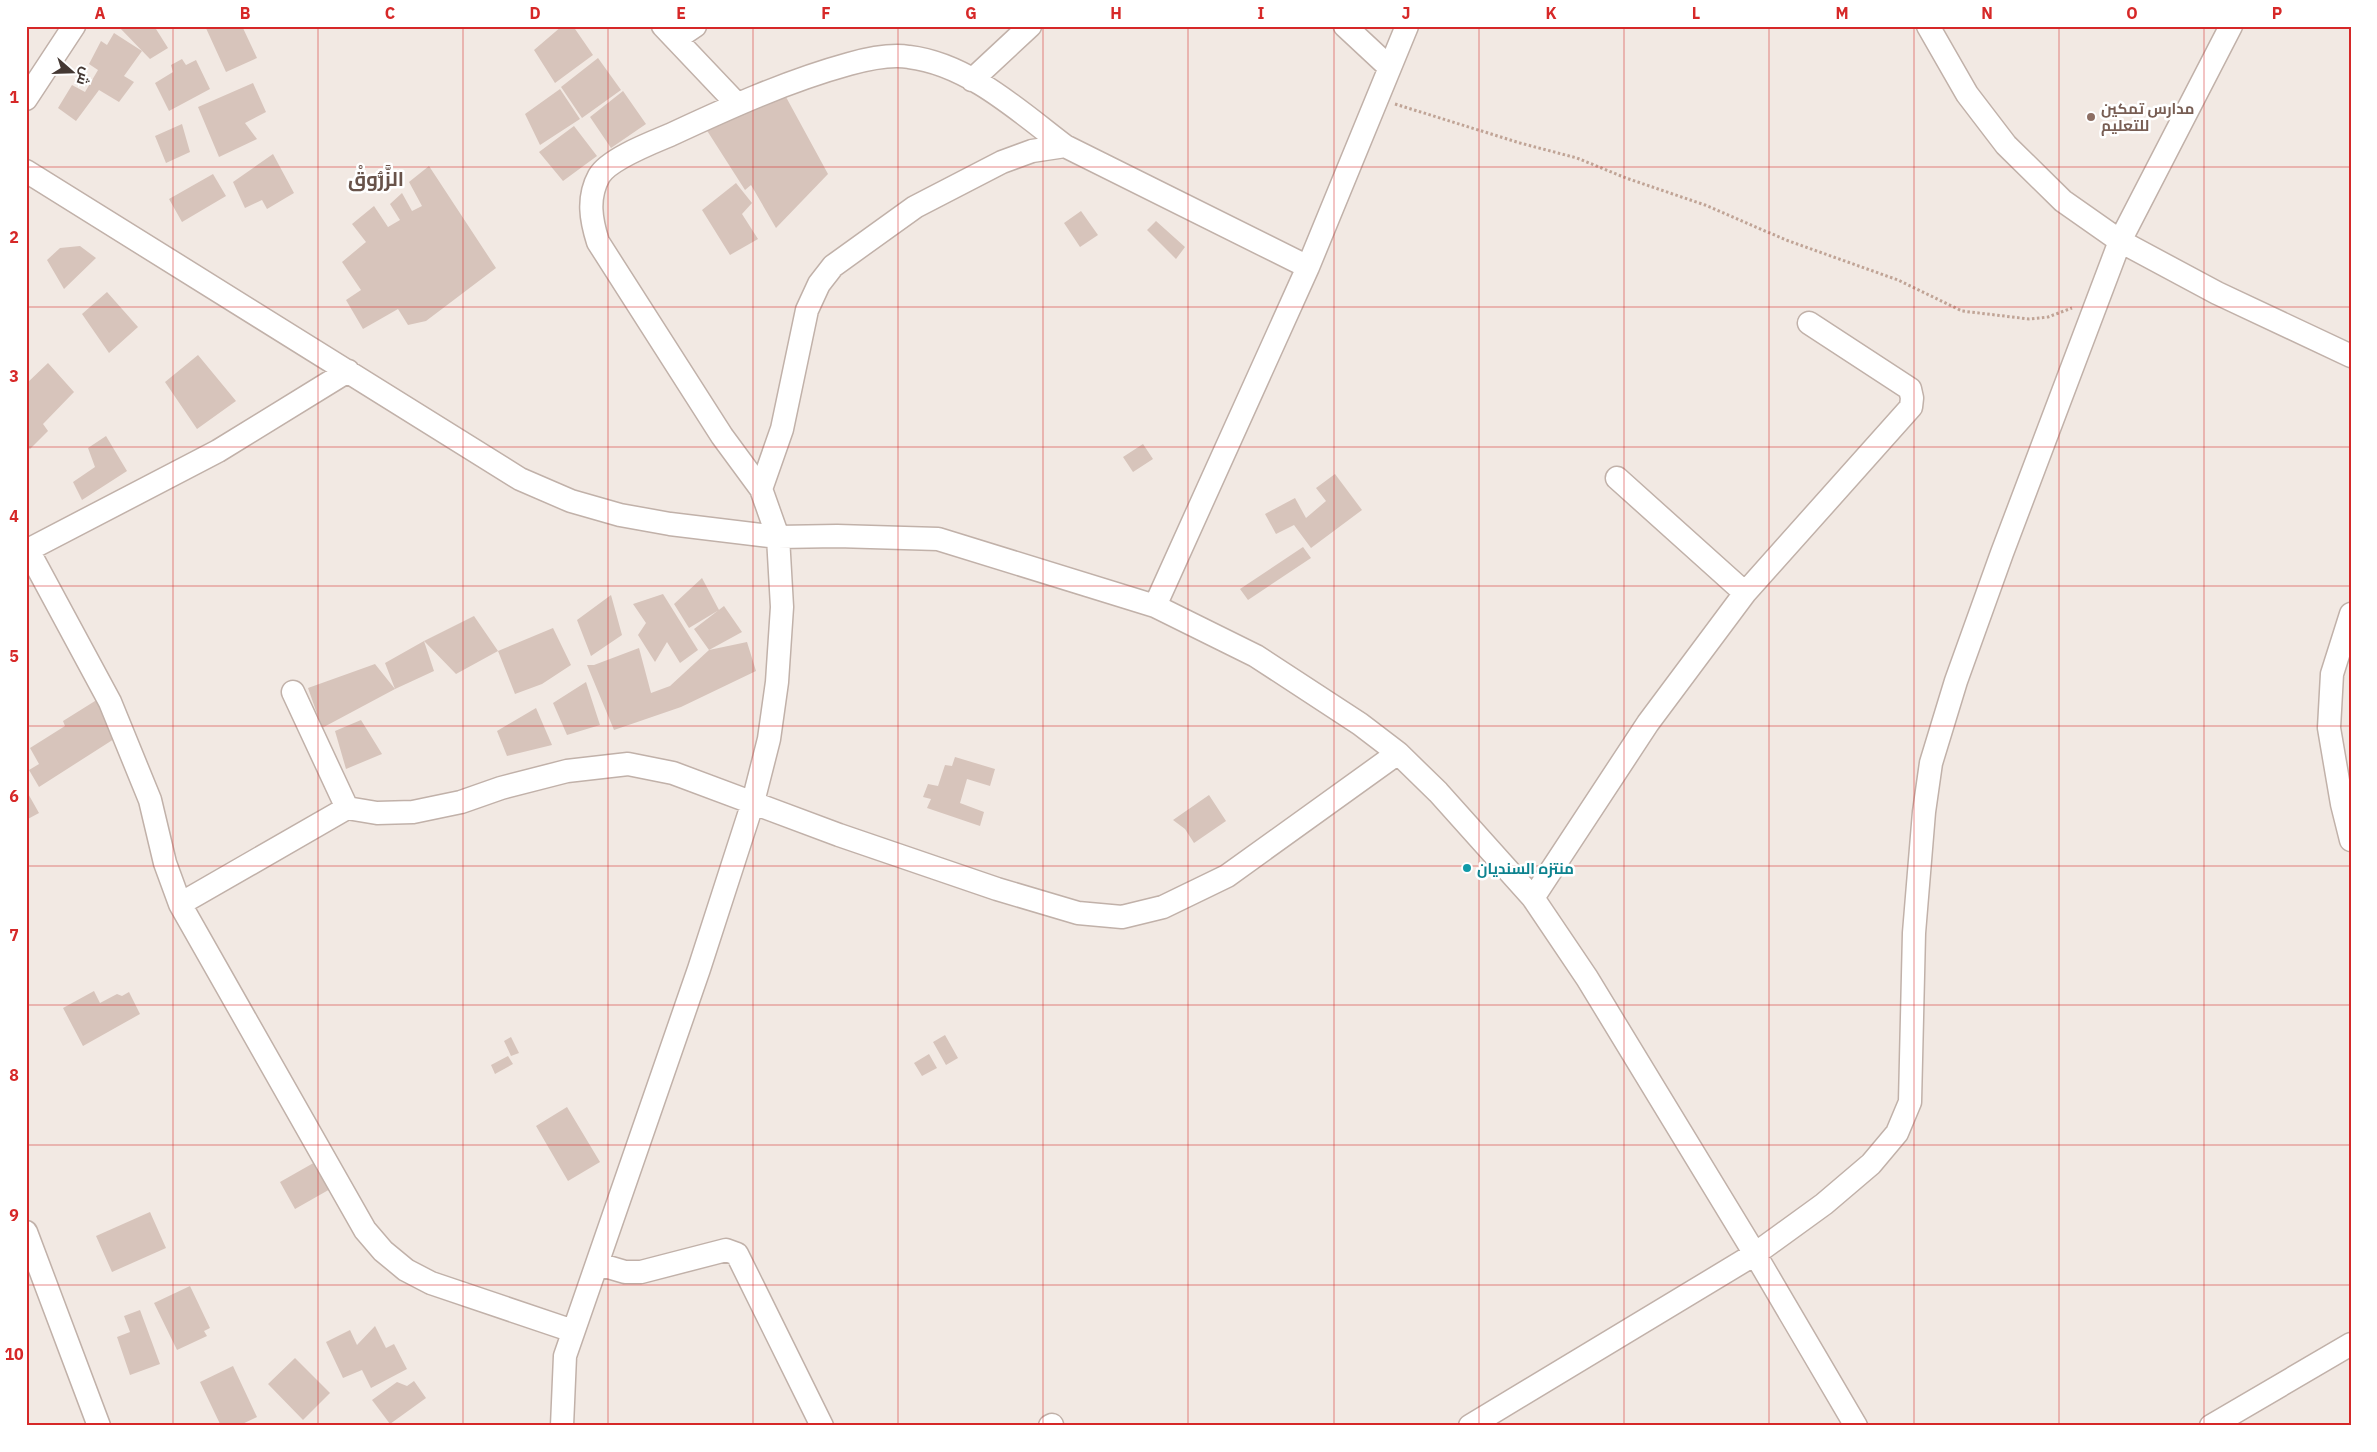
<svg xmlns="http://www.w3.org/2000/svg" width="2377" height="1452" font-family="'IBM Plex Sans',Cairo,sans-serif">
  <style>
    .building { fill: #d7c4bb }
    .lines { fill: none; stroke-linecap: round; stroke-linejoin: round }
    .minor-casing { stroke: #c1b1a9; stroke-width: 25 }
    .path { stroke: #c0a496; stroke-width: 3; stroke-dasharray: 2.5 2.5; stroke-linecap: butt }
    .minor { stroke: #fff; stroke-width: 22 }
    .grid { fill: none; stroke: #d62828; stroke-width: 1; stroke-opacity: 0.55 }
    .education-dot { fill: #8d6e63; stroke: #fff; stroke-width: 2 }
    .culture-dot { fill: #0f9aa8; stroke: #fff; stroke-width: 2 }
    .labels { text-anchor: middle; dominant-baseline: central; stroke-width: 5; stroke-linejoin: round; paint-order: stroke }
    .education-label { font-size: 15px; font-weight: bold; fill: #785e54; stroke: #fff; text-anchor: start }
    .culture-label { font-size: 15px; font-weight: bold; fill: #0d838f; stroke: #fff; text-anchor: start }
    .district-label { font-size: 20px; font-weight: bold; fill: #68534a; stroke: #fff }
    .neatline { fill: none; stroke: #d62828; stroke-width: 2 }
    .grid-label { font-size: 16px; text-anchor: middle; font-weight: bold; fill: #d62828 }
  </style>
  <rect width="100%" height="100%" fill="#f2e9e3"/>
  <!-- building -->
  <path class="building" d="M118 26H159L156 29 168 48 150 59Z
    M205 26H242L257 58 226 72Z
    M562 26H573L593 55 555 83 534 50Z
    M114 33 142 51 124 76 134 82 119 102 99 90 76 121 58 108 72 85 85 92 98 70 89 64 101 41 107 45Z
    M598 58 621 90 582 118 561 87Z
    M182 59 186 65 196 60 210 89 169 111 155 83 173 72 171 65Z
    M253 83 266 112 245 123 257 139 219 157 198 107Z
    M560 89 580 119 540 145 525 114Z
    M623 91 646 124 611 148 590 117Z
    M774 92 786 97 828 174 776 228 751 185 745 190 706 129Z
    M182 124 190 152 166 163 155 136Z
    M574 126 597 156 563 181 539 152Z
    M273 154 294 193 267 209 262 200 245 208 233 182Z
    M429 166 496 268 426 321 408 325 398 309 363 329 346 300 361 290 342 262 366 242 352 224 374 206 388 227 400 220 390 204 402 193 412 211 422 206 409 182Z
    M213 174 226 196 182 222 169 199Z
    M736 183 752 203 742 214 758 239 730 255 702 210Z
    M1081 211 1098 235 1080 247 1064 223Z
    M1156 221 1185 247 1176 259 1147 230Z
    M80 246 96 258 64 289 47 260 60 248Z
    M107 292 138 327 109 353 82 314Z
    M198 355 236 401 197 429 165 382Z
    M48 363 74 392 43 424 48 431 30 449 26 446V384Z
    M106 436 127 471 82 500 73 482 95 467 88 448Z
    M1143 444 1153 459 1133 472 1123 457Z
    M1335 474 1362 510 1311 548 1294 525 1276 534 1265 514 1295 498 1306 518 1326 501 1316 488Z
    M1303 547 1311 558 1248 600 1240 589Z
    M702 578 719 610 689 628 674 604Z
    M663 594 698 650 680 663 667 642 655 662 638 635 646 623 633 604Z
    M611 595 622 635 591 656 577 620Z
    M724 606 742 632 709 650 747 642 756 671 681 707 614 730 587 665H594L639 648 651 693 670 686 709 650 694 629Z
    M474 616 498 651 456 674 424 641Z
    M553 628 571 665 542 684 515 694 498 651Z
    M424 641 434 671 395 689 322 728 308 688 375 664 395 689 385 663Z
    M586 682 600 725 567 735 553 703Z
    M103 696 125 732 39 787 29 770 39 764 30 748 65 726 63 721Z
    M536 708 552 745 507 756 497 731Z
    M361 720 382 754 346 769 335 731Z
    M955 757 995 769 990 786 967 779 960 803 984 812 980 826 927 808 931 799 923 797 928 784 938 786 945 765 952 766Z
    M26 790 39 813 26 820Z
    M1209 795 1226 821 1194 843 1185 829 1173 820Z
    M94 991 100 1003 117 994 122 996 129 992 140 1014 83 1046 63 1008Z
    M945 1035 958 1058 946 1065 933 1042Z
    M511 1037 519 1053 511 1056 504 1041Z
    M929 1054 937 1068 922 1076 914 1063Z
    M508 1056 513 1064 495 1074 491 1065Z
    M567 1107 600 1162 568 1181 536 1126Z
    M317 1161 332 1188 295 1209 280 1182Z
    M150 1212 166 1248 112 1272 96 1236Z
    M190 1286 210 1328 204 1331 207 1336 177 1350 154 1303Z
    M140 1310 160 1364 130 1375 117 1337 130 1332 124 1316Z
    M375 1326 386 1348 394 1344 407 1369 371 1388 362 1370 343 1378 326 1342 350 1330 357 1345Z
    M295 1358 330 1393 303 1420 268 1384Z
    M233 1366 257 1417 238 1426H221L200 1382Z
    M414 1381 426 1398 390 1424 372 1400 397 1382 407 1386Z"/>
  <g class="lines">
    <!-- minor casing -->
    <g class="minor-casing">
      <path id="minor" d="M663 26 737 104
        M1345 26 1389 67
        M1928 26 1967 94 2006 145 2063 201 2120 241 2217 293 2351 356
        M676 39 695 26
        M972 80 1030 26
        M26 99 74 26
        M26 171 520 479 571 501 620 515 670 524 778 537 837 536 938 539 1155 606 1256 656 1360 724 1398 753 1438 792 1533 898 1587 978 1755 1254 1856 1426
        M1617 478 1745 593
        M761 489 722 436 598 242C591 220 587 198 599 176 609 159 651 143 670 135 728 108 787 81 849 64 867 59 891 54 909 57 968 64 1019 111 1065 146
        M28 550 110 702 150 800 165 863 180 904 365 1230 383 1251 406 1270 431 1283 573 1331
        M26 551 218 451 348 371
        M1155 606 1308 267 1407 26
        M2351 614 2332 674 2329 728 2342 804 2351 840
        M293 692 347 808 377 813 413 812 461 802 501 788 567 771 628 764 673 773 839 835 997 889 1078 913 1122 917 1163 907 1227 876 1398 753
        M1533 898 1648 723 1745 593 1911 407 1912 398 1910 389 1809 323
        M180 904 347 808
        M26 1232 99 1426
        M598 1264 625 1272H641L726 1250 737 1254 822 1426
        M562 1426 565 1356 699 969 753 802 769 739 777 682 782 607 778 537 761 489 782 429 807 310 819 284 833 266 915 207 1002 162 1032 151 1065 146 1308 267
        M1050 1426 1052 1425
        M1470 1426 1755 1254 1824 1204 1871 1164 1897 1133 1910 1102 1914 933 1924 812 1931 763 1956 681 2002 553 2120 241 2231 26
        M2211 1426 2351 1344"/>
    </g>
    <!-- path -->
    <path class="path" d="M1395 104 1520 143 1577 158 1626 178 1705 205 1786 240 1898 280 1962 311 2029 319 2048 317 2072 308"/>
    <!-- minor -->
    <use href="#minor" class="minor"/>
  </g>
  <!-- grid -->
  <path class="grid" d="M173 26V1426M318 26V1426M463 26V1426M608 26V1426M753 26V1426M898 26V1426M1043 26V1426M1188 26V1426M1334 26V1426M1479 26V1426M1624 26V1426M1769 26V1426M1914 26V1426M2059 26V1426M2204 26V1426M26 167H2351M26 307H2351M26 447H2351M26 586H2351M26 726H2351M26 866H2351M26 1005H2351M26 1145H2351M26 1285H2351"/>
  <!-- markers -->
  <circle class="education-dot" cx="2091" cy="117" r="5"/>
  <circle class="culture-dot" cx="1467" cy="868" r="5"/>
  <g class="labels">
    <!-- education labels -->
    <g class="education-label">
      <text x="2101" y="108">مدارس تمكين<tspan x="2101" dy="17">للتعليم</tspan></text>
    </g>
    <!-- culture labels -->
    <g class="culture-label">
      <text x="1477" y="868">منتزه السنديان</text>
    </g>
    <!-- district labels -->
    <g class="district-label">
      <text x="376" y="178">الزَّرُّوقْ</text>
    </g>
  </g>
  <!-- border -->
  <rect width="2377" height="1452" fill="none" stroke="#ffffff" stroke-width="55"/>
  <!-- north arrow -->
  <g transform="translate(72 72) rotate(110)" stroke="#ffffff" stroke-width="4" paint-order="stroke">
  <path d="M0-4L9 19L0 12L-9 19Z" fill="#443833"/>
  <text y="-8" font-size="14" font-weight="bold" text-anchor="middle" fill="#443833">ش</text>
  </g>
  <rect x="28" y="28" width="2322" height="1396" class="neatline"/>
  <g class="grid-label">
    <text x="100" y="19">A</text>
    <text x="245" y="19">B</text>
    <text x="390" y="19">C</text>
    <text x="535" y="19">D</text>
    <text x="681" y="19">E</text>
    <text x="826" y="19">F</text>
    <text x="971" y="19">G</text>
    <text x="1116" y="19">H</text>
    <text x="1261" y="19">I</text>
    <text x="1406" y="19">J</text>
    <text x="1551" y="19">K</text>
    <text x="1696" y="19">L</text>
    <text x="1842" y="19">M</text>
    <text x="1987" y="19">N</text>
    <text x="2132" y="19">O</text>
    <text x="2277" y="19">P</text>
    <text x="14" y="103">1</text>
    <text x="14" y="243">2</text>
    <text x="14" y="382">3</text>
    <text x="14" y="522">4</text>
    <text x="14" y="662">5</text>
    <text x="14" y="802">6</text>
    <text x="14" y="941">7</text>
    <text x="14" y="1081">8</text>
    <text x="14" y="1221">9</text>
    <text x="14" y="1360">10</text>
  </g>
</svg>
